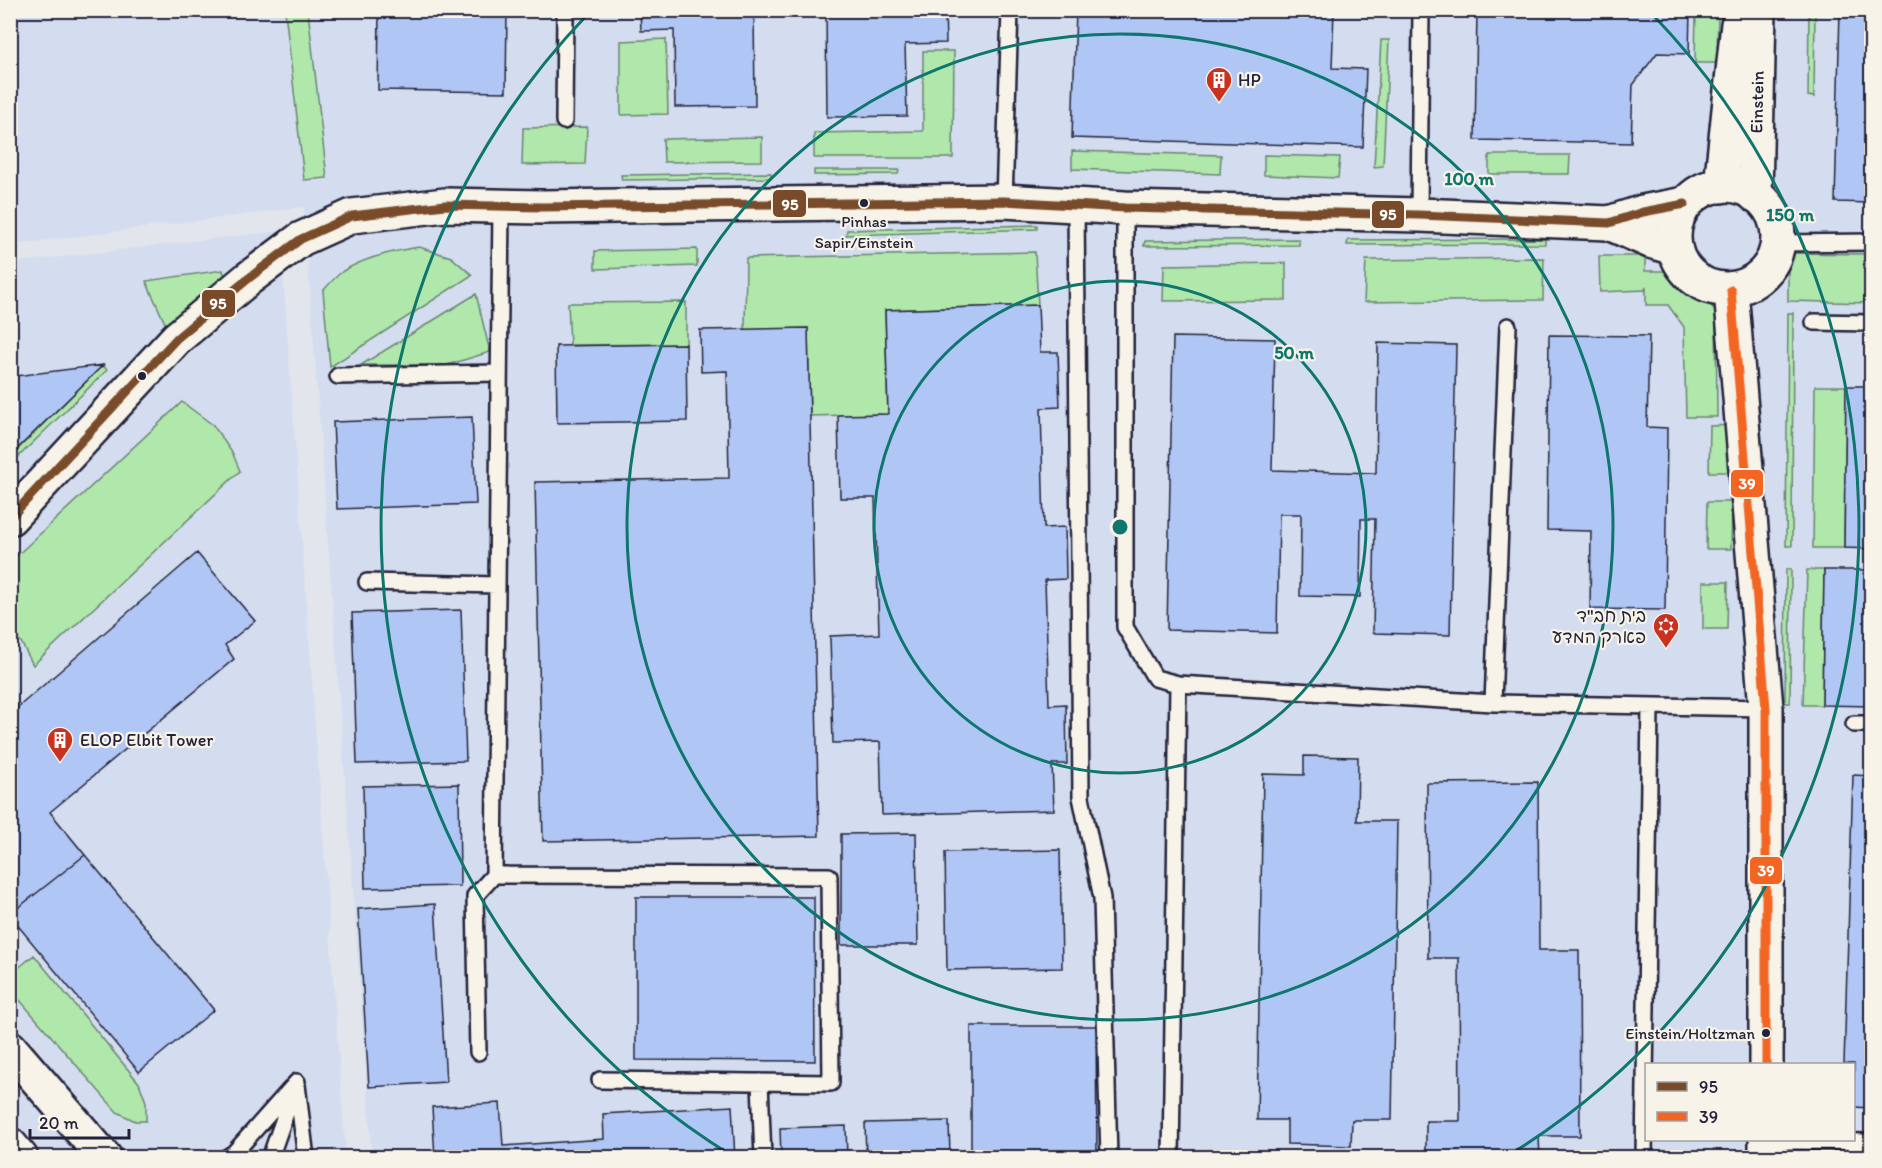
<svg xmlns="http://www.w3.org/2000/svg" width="1882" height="1168" font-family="Itim,'Playpen Sans Hebrew',sans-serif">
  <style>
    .built { fill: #d3ddef; fill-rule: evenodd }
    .green { fill: #b0e7ab; stroke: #698473; stroke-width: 1.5 }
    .building { fill: #b0c7f5; stroke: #22223b; stroke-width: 1.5 }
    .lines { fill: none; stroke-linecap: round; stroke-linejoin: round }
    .lane-casing { stroke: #22223b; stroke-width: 20 }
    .secondary-casing { stroke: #22223b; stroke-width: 38 }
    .lane { stroke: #f7f3e8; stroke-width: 15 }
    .secondary { stroke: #f7f3e8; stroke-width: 33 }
    .bus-1-casing { stroke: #f7f3e8; stroke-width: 14 }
    .bus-2-casing { stroke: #f7f3e8; stroke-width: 14 }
    .bus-1 { stroke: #7a4b2a; stroke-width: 9 }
    .bus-2 { stroke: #f26522; stroke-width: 9 }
    .ring { fill: none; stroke: #0f766e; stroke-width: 3 }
    .bus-dot { fill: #22223b; stroke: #f7f3e8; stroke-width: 2 }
    .labels { text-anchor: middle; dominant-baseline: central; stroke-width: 4.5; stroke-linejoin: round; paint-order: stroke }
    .bus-label { font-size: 16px; fill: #22223b; stroke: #f7f3e8 }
    .poi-label { font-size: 18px; fill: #22223b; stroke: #f7f3e8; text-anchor: start }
    .street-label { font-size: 18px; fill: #22223b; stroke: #f7f3e8 }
    .centre { fill: #0f766e; stroke: #f7f3e8; stroke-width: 3 }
    .ring-label { font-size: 18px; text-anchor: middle; font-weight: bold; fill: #0f766e; stroke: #f7f3e8; stroke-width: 4.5; stroke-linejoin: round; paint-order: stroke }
    .line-badge { stroke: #f7f3e8; stroke-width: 2 }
    .badge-label { font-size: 16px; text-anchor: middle; font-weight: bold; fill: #fff }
  </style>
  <rect width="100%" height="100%" fill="#e2e6ec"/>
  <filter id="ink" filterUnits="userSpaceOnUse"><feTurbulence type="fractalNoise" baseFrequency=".0167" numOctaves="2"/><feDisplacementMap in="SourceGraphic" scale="12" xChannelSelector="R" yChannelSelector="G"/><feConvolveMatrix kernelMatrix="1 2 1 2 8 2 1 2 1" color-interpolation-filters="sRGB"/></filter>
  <g filter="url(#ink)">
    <!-- built -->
    <path class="built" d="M10 11H1871V1157H372L304 207 11 245ZM1646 1064H1854V1140H1646Z
      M280 231 346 1157H11L10 263Z"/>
    <!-- green -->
    <path class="green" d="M285 11H308L327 178 304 180Z
      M1696 11H1718L1717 63H1695Z
      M1809 11H1815L1814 97 1808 96Z
      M666 39 668 114 621 115V41Z
      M1381 40H1389L1383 166 1374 167Z
      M923 51H954L953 158H814V133L923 131Z
      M587 127 585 164 522 165 523 128Z
      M762 137V161L664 162 663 139Z
      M1072 151 1221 155 1220 174 1072 169Z
      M1264 155 1340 157 1338 178 1264 175Z
      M1489 155H1570L1569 174H1489Z
      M814 170H899L898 174 814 175Z
      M771 173V178L622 180 621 175Z
      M1037 225V229L846 235 847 230Z
      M1299 239V245L1144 246 1145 241Z
      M1545 239V244L1347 245 1348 240Z
      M419 247 451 257 472 275 330 367 323 291C329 284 336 276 343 271 366 257 393 251 419 247Z
      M697 249V266L595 269V251Z
      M1035 252 1038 305 885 310 888 414 810 416 808 328 745 330 746 258Z
      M1788 253 1871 254V303L1788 301Z
      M1599 256H1645V271H1685L1716 312 1717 417H1686L1684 327 1668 305H1646V286L1645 290 1600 292Z
      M1544 258 1543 300 1364 302 1366 260Z
      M1286 263V300L1163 301 1164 265Z
      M223 270 227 285 169 332 146 281Z
      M476 294 490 352 447 365H361Z
      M686 302V344L570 345 568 303Z
      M1788 313H1793L1792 546H1786Z
      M103 365 107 370 11 464V456Z
      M1815 386H1846L1844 548H1813Z
      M182 402 213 425 233 454 240 471 33 665 21 642 11 633V561Z
      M1734 425V472H1709L1710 426Z
      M1707 502H1732L1731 549H1706Z
      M1786 569H1791L1790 703H1785Z
      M1807 570H1824L1822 705H1803Z
      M1703 582H1728L1727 629H1703Z
      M34 955 139 1083 146 1102V1121H135L117 1112 11 990V974Z"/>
    <!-- building -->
    <path class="building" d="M379 10H507L506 92 378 90Z
      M640 10H754L755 106 675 107 674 30 641 31Z
      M826 10H945L946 43 905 44 907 116 827 117Z
      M1076 10H1334L1332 68 1366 69 1363 147 1072 138Z
      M1477 10H1690L1689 54 1657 53 1633 85 1631 143 1475 140Z
      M1840 10H1872V203L1835 202Z
      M1038 305 1040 352H1058L1060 407 1041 408 1044 528 1065 527 1066 579 1045 580 1049 705 1066 704 1067 764H1052L1054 810 882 815 880 742 833 743 830 636 879 634 875 498H840L838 415 888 414 885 310Z
      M808 328 819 836 543 841 535 482 729 478 727 371 701 372 700 330Z
      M1549 335 1649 336 1647 427 1667 428 1665 610 1590 609 1591 531 1547 530Z
      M1173 337 1275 339 1272 470 1376 473 1378 343 1456 345 1450 635 1373 633 1375 519H1361L1360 597 1300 596 1301 514H1279L1277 633 1167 630Z
      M686 344 687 421 557 423 556 346Z
      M10 361H14L16 376 103 365 10 456Z
      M1846 386H1872V549L1844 548Z
      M472 417 476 504 337 509 333 422Z
      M197 553 255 621 225 645 234 659 50 812 85 855 10 914V714Z
      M1824 570H1872V706L1822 705Z
      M461 610 466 761 357 764 352 613Z
      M1304 756 1358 757 1357 821H1397L1392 1120H1352L1351 1146 1287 1144V1120H1257L1263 774 1304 775Z
      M1853 775 1872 776V1108L1854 1107V1064H1844Z
      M1538 782 1539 950H1579L1580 1136H1539L1540 1158H1426V1121H1460L1459 958H1428L1427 783Z
      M459 784 460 886 365 888 363 786Z
      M916 833 918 945H841V834Z
      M1060 850 1062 968 947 970 945 852Z
      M85 855 214 1010 139 1072 10 916V914Z
      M636 897H814L815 1061 636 1060Z
      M435 904 446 1082 369 1087 358 909Z
      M971 1026H1096L1097 1158H971Z
      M500 1103 503 1146 604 1139 603 1114 732 1106 735 1158H435L432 1107Z
      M949 1121 950 1158H866L865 1123Z
      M846 1126 847 1158H781L780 1128Z"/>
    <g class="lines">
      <!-- lane casing -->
      <g class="lane-casing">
        <path id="lane" d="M564 121 565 10
          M1004 201 1010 10
          M1076 205 1081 797 1102 898 1109 1158
          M501 206 494 875 829 876 831 1083 600 1080
          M1125 208V627L1155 678 1178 684 1171 1158
          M1419 215 1421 10
          M1778 243 1872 242
          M1814 322 1872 323
          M338 376 499 373
          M367 582 497 585
          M1178 684 1493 703 1766 708
          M1493 703 1508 326
          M1854 724H1872
          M478 1052 475 896 494 875
          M760 1082 763 1158
          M297 1085 306 1158
          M1766 1141 1872 1142
          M226 1158 234 1153 297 1082
          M270 1158 294 1090
          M1644 1158 1650 706"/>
      </g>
      <!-- secondary casing -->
      <g class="secondary-casing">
        <g id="secondary">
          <circle cx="1726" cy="237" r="52"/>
          <path d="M1721 186 1738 24"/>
          <path id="s1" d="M1755 195 1759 10"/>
          <path d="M1609 223 1650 241 1675 248"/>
          <path d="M1731 290 1766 708V1064"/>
          <path d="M10 518 177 338 249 278 301 239 352 216 445 205 542 207 1004 201 1125 208 1419 215 1609 223 1643 212 1685 204"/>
          <path d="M10 1048 105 1158"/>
          <path d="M10 1145 21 1158"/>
          <path d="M1766 1158V1140"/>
        </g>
      </g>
      <!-- lane -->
      <use href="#lane" class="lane"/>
      <!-- secondary -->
      <use href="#secondary" class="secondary"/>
      <!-- bus-1 casing -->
      <g class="bus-1-casing">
        <path id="bus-1" d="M10 518 177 338 249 278 301 239 352 216 445 205 542 207 1004 201 1125 208 1419 215 1609 223 1643 212 1685 204"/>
      </g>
      <!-- bus-2 casing -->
      <g class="bus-2-casing">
        <path id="bus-2" d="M1731 290 1766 708V1064"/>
      </g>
      <!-- bus-1 -->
      <use href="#bus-1" class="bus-1"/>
      <!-- bus-2 -->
      <use href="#bus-2" class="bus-2"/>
    </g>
  </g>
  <!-- distance rings -->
  <g class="ring">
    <circle cx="1120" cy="527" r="246"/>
    <circle cx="1120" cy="527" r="493"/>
    <path d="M734 1157A739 739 0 0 1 588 14M1652 14A739 739 0 0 1 1506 1157"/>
  </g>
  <!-- icons -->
  <defs>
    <g id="building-pin" transform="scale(1.35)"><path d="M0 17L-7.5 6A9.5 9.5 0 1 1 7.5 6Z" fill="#c8321e" stroke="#f7f3e8"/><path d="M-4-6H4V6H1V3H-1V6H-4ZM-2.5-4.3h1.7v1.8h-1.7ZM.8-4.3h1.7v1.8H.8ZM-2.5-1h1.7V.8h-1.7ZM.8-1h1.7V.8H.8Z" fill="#fff"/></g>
    <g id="synagogue-pin" transform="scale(1.35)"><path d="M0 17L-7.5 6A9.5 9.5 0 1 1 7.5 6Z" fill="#c8321e" stroke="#f7f3e8"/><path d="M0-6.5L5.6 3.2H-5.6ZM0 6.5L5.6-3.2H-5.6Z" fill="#fff"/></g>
  </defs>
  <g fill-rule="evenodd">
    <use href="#building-pin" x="1219" y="80"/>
    <use href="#synagogue-pin" x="1666" y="626"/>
    <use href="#building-pin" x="60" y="740"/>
  </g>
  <!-- markers -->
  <g class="bus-dot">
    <circle cx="864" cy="203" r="5"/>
    <circle cx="142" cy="376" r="5"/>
    <circle cx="1766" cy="1033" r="5"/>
  </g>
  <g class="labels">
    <!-- bus labels -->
    <g class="bus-label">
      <text x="864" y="221">Pinhas<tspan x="864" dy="21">Sapir/Einstein</tspan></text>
      <text x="1755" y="1033" text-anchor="end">Einstein/Holtzman</text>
    </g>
    <!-- poi labels -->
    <g class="poi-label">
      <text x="1238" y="80">HP</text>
      <text x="1646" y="616" text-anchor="end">בית חב"ד<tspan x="1646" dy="21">פארק המדע</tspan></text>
      <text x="80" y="740">ELOP Elbit Tower</text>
    </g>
    <!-- street labels -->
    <g class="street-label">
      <text stroke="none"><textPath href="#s1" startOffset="93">Einstein</textPath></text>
    </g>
  </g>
  <circle cx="1120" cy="527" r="9" class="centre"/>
  <g class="ring-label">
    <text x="1469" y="185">100 m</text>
    <text x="1790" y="221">150 m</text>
    <text x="1294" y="359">50 m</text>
  </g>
  <g class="line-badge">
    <rect x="772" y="189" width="35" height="29" rx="6" fill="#7a4b2a"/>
    <rect x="1371" y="200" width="34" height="29" rx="6" fill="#7a4b2a"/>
    <rect x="201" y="289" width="35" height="29" rx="6" fill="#7a4b2a"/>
    <rect x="1730" y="469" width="34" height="29" rx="6" fill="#f26522"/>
    <rect x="1749" y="856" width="34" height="29" rx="6" fill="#f26522"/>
  </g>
  <g class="badge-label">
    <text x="790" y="210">95</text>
    <text x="1388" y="220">95</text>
    <text x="218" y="309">95</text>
    <text x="1747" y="489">39</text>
    <text x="1766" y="876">39</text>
  </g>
  <!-- margin -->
  <rect width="1882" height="1168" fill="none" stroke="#f7f3e8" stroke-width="36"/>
  <rect x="18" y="18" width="1846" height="1132" fill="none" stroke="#22223b" stroke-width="2" filter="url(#ink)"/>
  <!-- legend -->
  <rect x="1645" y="1063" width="210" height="78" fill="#f7f3e8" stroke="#a29fa3" stroke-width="1.5"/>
  <rect x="1657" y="1082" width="30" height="9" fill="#7a4b2a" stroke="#a29fa3" stroke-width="1.5"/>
  <text x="1699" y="1093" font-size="18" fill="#22223b">95</text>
  <rect x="1657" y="1112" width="30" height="9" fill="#f26522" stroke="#a29fa3" stroke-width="1.5"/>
  <text x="1699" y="1123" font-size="18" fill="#22223b">39</text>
  <!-- scale -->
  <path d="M30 1129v9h99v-9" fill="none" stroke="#22223b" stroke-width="3"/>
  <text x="39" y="1129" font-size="18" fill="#22223b" stroke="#f7f3e8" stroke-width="4.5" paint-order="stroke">20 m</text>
</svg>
